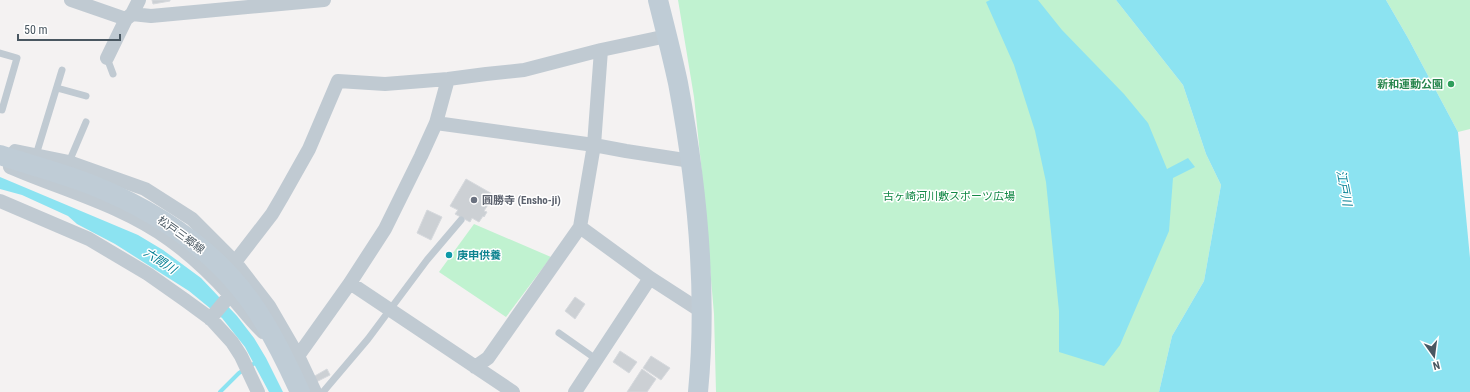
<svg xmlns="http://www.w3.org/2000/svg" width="1470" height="392" font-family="'Roboto Condensed','Noto Sans JP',sans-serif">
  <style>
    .green { fill: #c0f2d0 }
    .water { fill: #8ce3f1 }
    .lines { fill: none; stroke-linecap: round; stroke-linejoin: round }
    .stream { stroke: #8ce3f1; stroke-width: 4 }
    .building { fill: #ccd0d4; stroke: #d6d9dd }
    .lane { stroke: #c0cad2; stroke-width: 7 }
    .street { stroke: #c0cad2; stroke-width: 14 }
    .secondary { stroke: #bfccd6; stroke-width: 20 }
    .leisure-dot { fill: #2e9e5b; stroke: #fff; stroke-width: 1.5 }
    .worship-dot { fill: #6b7280; stroke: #fff; stroke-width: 1.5 }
    .culture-dot { fill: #0f9aa8; stroke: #fff; stroke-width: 1.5 }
    .labels { text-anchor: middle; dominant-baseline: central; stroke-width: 3; stroke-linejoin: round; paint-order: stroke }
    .leisure-label { font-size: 11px; font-weight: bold; fill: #27864d; stroke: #fff; text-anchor: end }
    .park-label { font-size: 11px; fill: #138846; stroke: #fff }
    .worship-label { font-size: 11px; font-weight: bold; fill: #5b616d; stroke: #fff; text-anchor: start }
    .street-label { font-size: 11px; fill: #495761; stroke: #fff }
    .culture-label { font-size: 11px; font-weight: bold; fill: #0d838f; stroke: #fff; text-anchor: start }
    .water-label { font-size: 12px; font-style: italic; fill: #088296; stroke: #fff }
  </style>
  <rect width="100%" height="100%" fill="#f4f2f2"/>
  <!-- green -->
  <path class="green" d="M678 0H1116L1183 85 1206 154 1221 185 1204 281 1172 336 1159 392H716L714 314 701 164 694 97Z
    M1386 0H1470V129L1458 132 1408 38Z
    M474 224 551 257 506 317 439 272Z"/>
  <!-- water -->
  <path class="water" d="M990 0H1038L1062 30 1124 94 1148 123 1167 169 1188 158 1195 167 1173 178 1169 231 1120 345 1104 366 1059 352V311L1046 182 1035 131 1014 65 986 2Z
    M1116 0H1386L1408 38 1458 132 1470 258V392H1159L1172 336 1204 281 1221 185 1206 154 1183 85Z
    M0 177 138 235 163 250 201 278 237 316 254 338 266 358 283 392H269L245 347 222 318 189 291 115 244 77 224 68 216 22 195 0 189Z"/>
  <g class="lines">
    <!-- stream -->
    <path class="stream" d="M220 392 239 373 258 361"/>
  </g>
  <!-- building -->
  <path class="building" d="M152 0H170V1L153 4Z
    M466 179 494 195 484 211 487 212 484 217 483 216 479 222 472 218 470 222 455 214 458 210 450 206Z
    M427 210 442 217 431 240 417 233Z
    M575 297 585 304 575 319 565 311Z
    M620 351 637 362 629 373 613 362Z
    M651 356 670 368 661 380 643 368Z
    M327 369 330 375 316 382 313 377Z
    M642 369 656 379 647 392H627Z"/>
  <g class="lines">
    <!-- lane -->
    <path class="lane" d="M0 53 17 58 2 110 0 109
      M107 58 113 74
      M57 88 86 96
      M36 155 62 70
      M69 162 86 122
      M559 333 596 359
      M323 392 368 339 427 260 461 220"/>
    <!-- street -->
    <path class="street" d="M71 0 126 19
      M132 14 151 16 324 0
      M107 58 126 19 132 14 139 0
      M436 123 594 145 626 151 691 161
      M15 151 69 162 145 189 192 219 235 262 269 306 298 356 315 392
      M10 167C63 190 122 205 170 240 192 256 212 275 230 295 241 307 251 321 263 332
      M0 201 89 239 148 274 185 300 211 319 232 342 241 356 258 392
      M580 227 650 278
      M235 262 272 214 282 197 309 149 338 81 385 84 448 79 486 74 524 70 601 50 667 36
      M350 283 513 392
      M210 319 236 288
      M298 356 350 283 385 229 421 156 436 123 448 79
      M475 367 488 358 580 227 594 145 601 50
      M575 392 650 278 701 311"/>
    <!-- secondary -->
    <path class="secondary" d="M658 0C665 28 672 55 678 83 697 184 708 290 698 392
      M0 155C30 165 62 173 92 185 154 210 211 246 251 302 271 330 286 361 300 392"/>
  </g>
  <!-- markers -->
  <circle class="leisure-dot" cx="1451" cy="84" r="4"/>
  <circle class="worship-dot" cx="474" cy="200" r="4"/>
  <circle class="culture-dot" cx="449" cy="255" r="4"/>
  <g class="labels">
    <!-- leisure labels -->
    <g class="leisure-label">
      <text x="1443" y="84">新和運動公園</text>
    </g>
    <!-- park labels -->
    <g class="park-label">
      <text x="949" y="196">古ヶ崎河川敷スポーツ広場</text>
    </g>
    <!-- worship labels -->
    <g class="worship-label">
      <text x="482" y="200">圓勝寺 (Ensho-ji)</text>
    </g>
    <!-- street labels -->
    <g class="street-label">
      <text transform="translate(181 235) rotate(36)">松戸三郷線</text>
    </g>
    <!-- culture labels -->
    <g class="culture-label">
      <text x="457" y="255">庚申供養</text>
    </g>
    <!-- water labels -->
    <g class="water-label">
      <text transform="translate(1344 188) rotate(79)">江戸川</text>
      <text transform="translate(160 261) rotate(33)">六間川</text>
    </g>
  </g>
  <!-- north arrow -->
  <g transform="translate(1434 356) rotate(166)" stroke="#ffffff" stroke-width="3" paint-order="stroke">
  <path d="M0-3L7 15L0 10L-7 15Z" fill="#495761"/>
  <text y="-6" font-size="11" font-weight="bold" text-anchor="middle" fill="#495761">N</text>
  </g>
  <!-- scale -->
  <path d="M18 34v6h102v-6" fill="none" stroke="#495761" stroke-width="2"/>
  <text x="24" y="34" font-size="12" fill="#495761" stroke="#ffffff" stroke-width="3" paint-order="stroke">50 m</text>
</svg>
